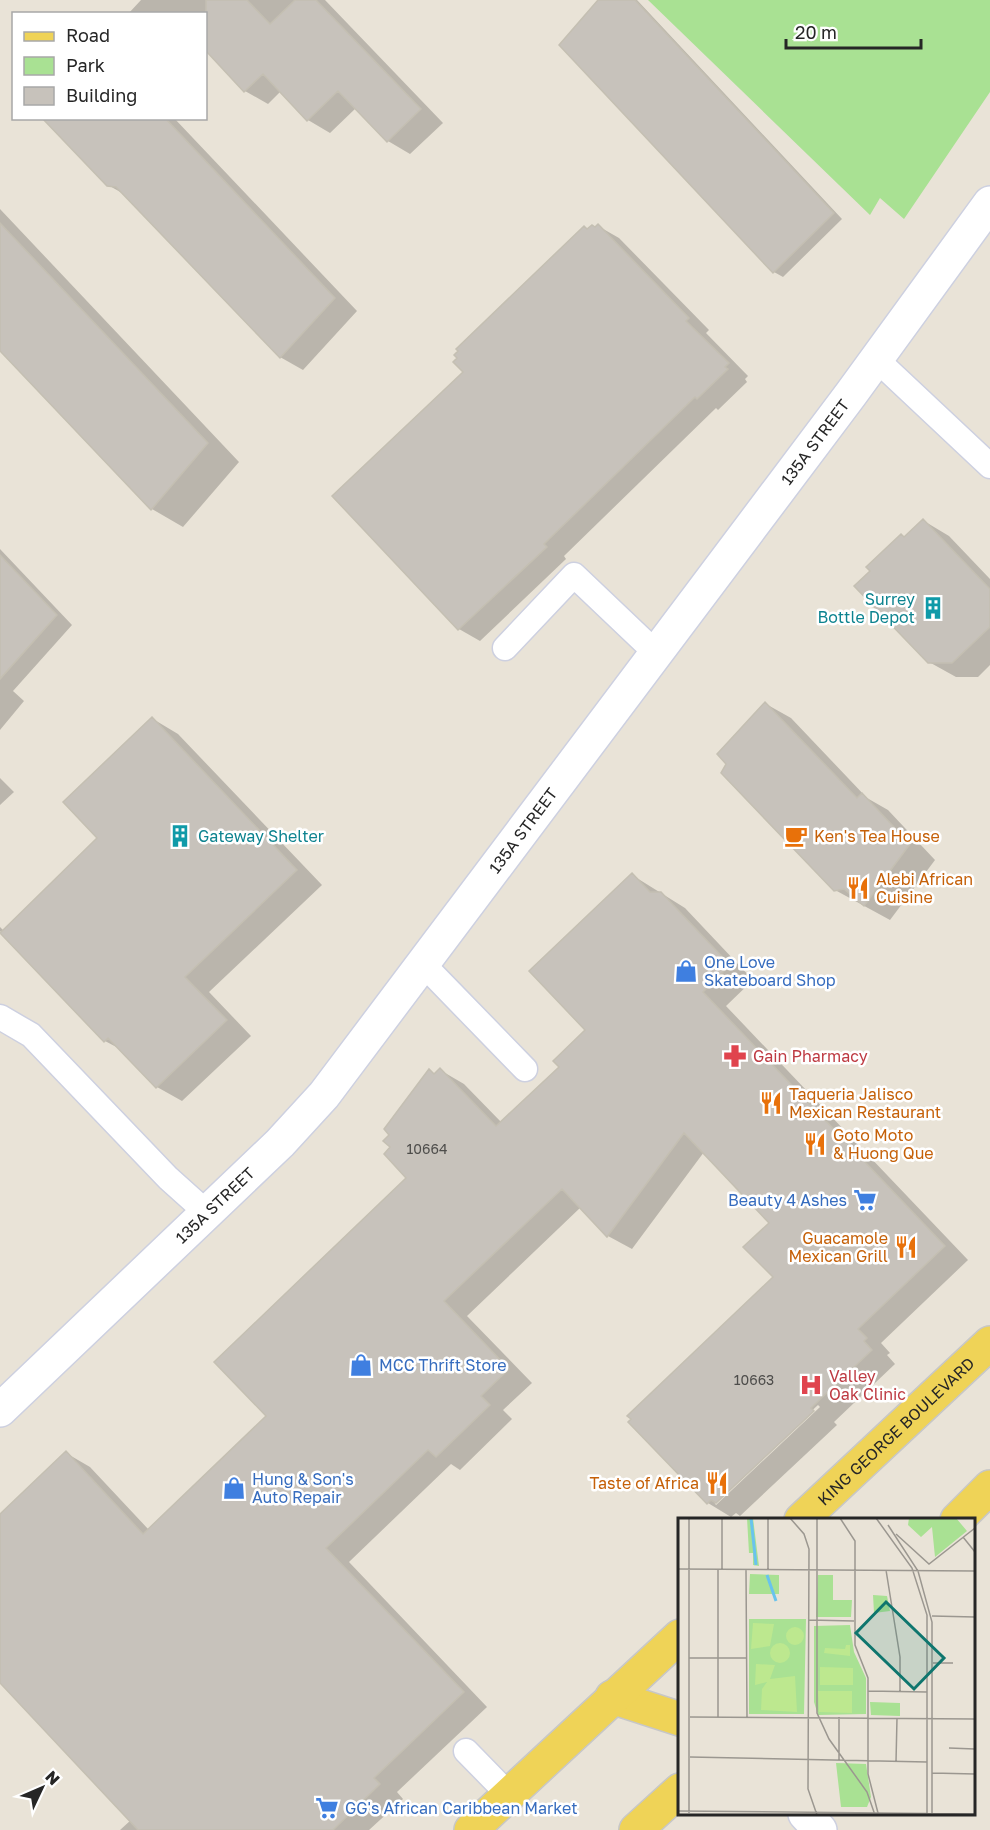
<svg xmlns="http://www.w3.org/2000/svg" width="990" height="1830" font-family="'Golos Text',sans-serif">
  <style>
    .green { fill: #a9e193 }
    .shadow { fill: #0003; fill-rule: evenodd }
    .building { fill: #c7c2bb; stroke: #c4bfb2; stroke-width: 1.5 }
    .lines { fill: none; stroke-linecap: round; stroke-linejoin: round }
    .lane-casing { stroke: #cdd0e0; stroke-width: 27 }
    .street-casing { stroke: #cdd0e0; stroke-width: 36 }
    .secondary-casing { stroke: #cdd0e0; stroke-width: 36 }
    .primary-casing { stroke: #c7c7c7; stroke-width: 36 }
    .lane { stroke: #fff; stroke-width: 24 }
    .street { stroke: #fff; stroke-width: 33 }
    .secondary { stroke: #fff; stroke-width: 33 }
    .primary { stroke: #efd357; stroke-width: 33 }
    .labels { text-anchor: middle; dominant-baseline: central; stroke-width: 5; stroke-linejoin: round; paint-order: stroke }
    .number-label { font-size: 14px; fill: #4e4d4b }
    .street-label { font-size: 16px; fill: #262626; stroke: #fff }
    .culture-label { font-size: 16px; fill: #0d838f; stroke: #fff; text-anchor: end }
    .food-label { font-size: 16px; fill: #c56008; stroke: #fff; text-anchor: start }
    .shop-label { font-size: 16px; fill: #366cbe; stroke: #fff; text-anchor: start }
    .health-label { font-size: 16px; fill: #be3a42; stroke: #fff; text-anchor: start }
    .inset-river { fill: none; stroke: #69c3ed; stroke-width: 3 }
    .inset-road { fill: none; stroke: #9b9790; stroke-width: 1.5 }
    .view { fill: #0f766e; fill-opacity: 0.15; stroke: #0f766e; stroke-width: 3 }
    .inset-edge { fill: none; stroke: #262626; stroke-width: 3 }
  </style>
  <rect width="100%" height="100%" fill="#e9e3d7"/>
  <!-- green -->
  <path class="green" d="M648 0H990V92L904 219 880 198 870 215Z"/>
  <!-- shadow -->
  <path class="shadow" d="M141 0H325L443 123 410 154 388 141 356 108 330 133 308 120 281 91 268 104 245 91 208 51 206 54V14H128Z
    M600 0H637L842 219 783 277 774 272Z
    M44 118H174L357 311 303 370 280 357 129 197 108 185Z
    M0 209 239 462 183 527 152 509 0 348Z
    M598 226 619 238 709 330 706 333 748 376 745 379 747 382 718 410 716 408 564 556 566 559 480 641 459 629 334 496 465 372 588 230Z
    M924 521 949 536 990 579V665L978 677H956L929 662 872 571Z
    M0 549 72 625 13 691 24 701 0 730Z
    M766 704 791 718 867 798 888 810 935 860 890 920 835 890Z
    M153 719 178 734 322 885 209 992 251 1036 182 1101 157 1087 122 1050 105 1041 0 931V927L3 930 99 838Z
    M0 778 14 792 0 805Z
    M632 875 685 908 753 980 726 1006 968 1260 881 1343 890 1353 887 1355 895 1364 834 1422 837 1425 740 1516 736 1513 731 1517 708 1503 775 1278 771 1223 704 1152 632 1249 608 1236 581 1207 467 1316 532 1383 503 1410 512 1419 460 1470 451 1464 349 1562 487 1707 397 1792 403 1799 369 1830H120L131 1820 0 1681V1516L66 1453 90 1467 149 1530 268 1416 408 1178 436 1075 440 1070 464 1084 502 1123 561 1067 587 1030ZM818 1405 820 1407 716 1505 714 1502Z"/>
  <!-- building -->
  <path class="building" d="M206 0H247L270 24 295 0H316L421 109 387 142 338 91 307 121 263 74 244 92 206 51Z
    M598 0H635L834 213 773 273 559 45Z
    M42 118H165L335 298 280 358 116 187 107 186Z
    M0 223 208 443 151 510 0 351Z
    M598 224 689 318 686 321 729 363 725 367 728 369 697 399 695 397 544 544 547 547 458 630 332 496 463 372 453 362 457 358 454 355 458 351 456 349 584 226 587 229 592 225 595 227Z
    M923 519 990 589V627L952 663H928L854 586 870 571 866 567 901 534 904 537Z
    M0 555 57 615 0 679Z
    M765 702 857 798 862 793 910 844 864 906 844 889 834 891 721 773 726 764 717 754Z
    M152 717 297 870 185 977 227 1020 156 1088 108 1038 104 1042 0 933 97 838 63 802Z
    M632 873 650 892H661L730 965 703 992 945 1246 858 1329 867 1338 864 1341 872 1350 811 1408 814 1411 716 1503 711 1500 707 1504 628 1422 631 1419 627 1416 773 1277 743 1247 769 1223 684 1133 607 1237 562 1189 444 1301 509 1369 481 1396 490 1405 436 1457 428 1450 326 1548 464 1692 374 1778 380 1784 333 1830H138L0 1683V1514L66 1451 143 1534 266 1416 214 1362 406 1178 384 1154 390 1147 383 1141 389 1135 384 1129 429 1069 434 1074 440 1068 496 1126 559 1067 553 1061 585 1030 529 971Z"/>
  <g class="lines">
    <!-- lane casing -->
    <g class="lane-casing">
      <path id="lane" d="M875 358 990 466
        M505 648 574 575 655 652
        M423 964 525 1069
        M0 1017 31 1035 168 1178 207 1213
        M466 1751 508 1794"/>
    </g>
    <!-- street casing -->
    <g class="street-casing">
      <path id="street" d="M805 1814 820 1830"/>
    </g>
    <!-- secondary casing -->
    <g class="secondary-casing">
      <g id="secondary">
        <path id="s1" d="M0 1410 280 1143 324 1095 851 394 990 203"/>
      </g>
    </g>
    <!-- primary casing -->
    <g class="primary-casing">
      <g id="primary">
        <path id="s2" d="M801 1520 990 1343"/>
        <path d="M957 1520 990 1487"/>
        <path d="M612 1697 680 1719"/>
        <path d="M471 1830 680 1636"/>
        <path d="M636 1830 680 1790"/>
      </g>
    </g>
    <!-- lane -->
    <use href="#lane" class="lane"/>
    <!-- street -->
    <use href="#street" class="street"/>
    <!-- secondary -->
    <use href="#secondary" class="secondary"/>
    <!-- primary -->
    <use href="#primary" class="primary"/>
  </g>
  <!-- icons -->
  <defs>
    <g id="building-bare" transform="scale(1.8)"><path d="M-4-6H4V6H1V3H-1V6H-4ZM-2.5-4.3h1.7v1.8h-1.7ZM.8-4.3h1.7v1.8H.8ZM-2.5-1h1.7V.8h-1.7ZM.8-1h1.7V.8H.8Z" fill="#0f9aa8" stroke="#fff" stroke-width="2.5" paint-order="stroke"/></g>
    <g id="cafe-bare" transform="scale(1.8)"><path d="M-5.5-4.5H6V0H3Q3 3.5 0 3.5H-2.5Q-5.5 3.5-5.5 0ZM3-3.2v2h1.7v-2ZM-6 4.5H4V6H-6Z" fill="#e8710a" stroke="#fff" stroke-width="2.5" paint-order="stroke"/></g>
    <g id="restaurant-bare" transform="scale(1.8)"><path d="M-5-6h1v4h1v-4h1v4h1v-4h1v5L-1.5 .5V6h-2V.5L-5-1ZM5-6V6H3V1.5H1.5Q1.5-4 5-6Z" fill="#e8710a" stroke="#fff" stroke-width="2.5" paint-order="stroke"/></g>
    <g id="shop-bare" transform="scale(1.8)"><path d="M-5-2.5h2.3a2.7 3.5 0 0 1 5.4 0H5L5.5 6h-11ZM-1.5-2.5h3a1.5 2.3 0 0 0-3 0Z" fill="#3f7fe0" stroke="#fff" stroke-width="2.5" paint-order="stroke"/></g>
    <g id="pharmacy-bare" transform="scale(1.8)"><path d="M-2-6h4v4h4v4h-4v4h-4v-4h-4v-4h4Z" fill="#e0444e" stroke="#fff" stroke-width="2.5" paint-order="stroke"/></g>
    <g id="supermarket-bare" transform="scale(1.8)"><path d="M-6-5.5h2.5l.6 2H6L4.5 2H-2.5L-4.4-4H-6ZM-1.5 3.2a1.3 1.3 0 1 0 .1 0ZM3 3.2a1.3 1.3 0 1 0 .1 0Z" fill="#3f7fe0" stroke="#fff" stroke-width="2.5" paint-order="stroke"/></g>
    <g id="hospital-bare" transform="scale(1.8)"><path d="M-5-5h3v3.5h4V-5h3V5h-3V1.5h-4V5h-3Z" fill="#e0444e" stroke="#fff" stroke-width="2.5" paint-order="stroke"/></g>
  </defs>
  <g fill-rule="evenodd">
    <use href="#building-bare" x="933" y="608"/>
    <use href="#building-bare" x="180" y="836"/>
    <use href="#cafe-bare" x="796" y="836"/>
    <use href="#restaurant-bare" x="858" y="888"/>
    <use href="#shop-bare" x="686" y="971"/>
    <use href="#pharmacy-bare" x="735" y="1056"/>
    <use href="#restaurant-bare" x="771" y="1103"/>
    <use href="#restaurant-bare" x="815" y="1144"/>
    <use href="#supermarket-bare" x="865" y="1200"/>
    <use href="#restaurant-bare" x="906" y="1247"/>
    <use href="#shop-bare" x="361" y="1365"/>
    <use href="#hospital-bare" x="811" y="1385"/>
    <use href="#restaurant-bare" x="717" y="1483"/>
    <use href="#shop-bare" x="234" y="1488"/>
    <use href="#supermarket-bare" x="327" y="1808"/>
  </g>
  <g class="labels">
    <!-- number labels -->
    <g class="number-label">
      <text x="427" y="1148">10664</text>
      <text x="754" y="1379">10663</text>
    </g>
    <!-- street labels -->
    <g class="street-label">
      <text stroke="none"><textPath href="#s1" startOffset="1269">135A STREET</textPath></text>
      <text stroke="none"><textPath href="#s1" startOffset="783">135A STREET</textPath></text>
      <text stroke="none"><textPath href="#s1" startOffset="297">135A STREET</textPath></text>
      <text stroke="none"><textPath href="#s2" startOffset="130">KING GEORGE BOULEVARD</textPath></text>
    </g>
    <!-- culture labels -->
    <g class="culture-label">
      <text x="915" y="599">Surrey<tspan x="915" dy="18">Bottle Depot</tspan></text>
      <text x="198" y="836" text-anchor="start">Gateway Shelter</text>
    </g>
    <!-- food labels -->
    <g class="food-label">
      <text x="814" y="836">Ken's Tea House</text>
      <text x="876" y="879">Alebi African<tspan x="876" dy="18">Cuisine</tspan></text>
      <text x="789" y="1094">Taqueria Jalisco<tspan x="789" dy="18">Mexican Restaurant</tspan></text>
      <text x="833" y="1135">Goto Moto<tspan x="833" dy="18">&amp; Huong Que</tspan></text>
      <text x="888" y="1238" text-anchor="end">Guacamole<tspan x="888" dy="18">Mexican Grill</tspan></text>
      <text x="699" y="1483" text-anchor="end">Taste of Africa</text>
    </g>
    <!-- shop labels -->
    <g class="shop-label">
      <text x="704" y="962">One Love<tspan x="704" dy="18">Skateboard Shop</tspan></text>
      <text x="847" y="1200" text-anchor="end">Beauty 4 Ashes</text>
      <text x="379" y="1365">MCC Thrift Store</text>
      <text x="252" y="1479">Hung &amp; Son's<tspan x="252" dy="18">Auto Repair</tspan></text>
      <text x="345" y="1808">GG's African Caribbean Market</text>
    </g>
    <!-- health labels -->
    <g class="health-label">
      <text x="753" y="1056">Gain Pharmacy</text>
      <text x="829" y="1376">Valley<tspan x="829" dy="18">Oak Clinic</tspan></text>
    </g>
  </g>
  <!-- overview -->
  <g transform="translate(678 1518)">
    <rect width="297" height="297" fill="#e9e3d7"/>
    <path d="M69 0H75L81 48 75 47V35H71ZM231 0H278L289 13 257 39 254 9 243 19 230 7ZM72 56 101 57V76H71ZM140 57H155V82H174L173 99H138ZM195 77 209 78 212 93 196 95ZM71 101H128L126 196H71ZM172 107 176 134 188 160V196L140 197 136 184V108ZM192 184 222 185V198L193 197ZM158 245 188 246 193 279 189 289H163Z" fill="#a9e193"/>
    <path d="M75 105 96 106 92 128 73 131ZM108 118a9 9 0 1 1 18 0a9 9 0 1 1-18 0ZM92 135a10 10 0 1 1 20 0a10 10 0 1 1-20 0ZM168 127H172V138L146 135 147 130 167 131ZM78 146 97 147 92 161 117 158 119 194 83 192 84 171 89 164 77 167ZM142 149 175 150V167H142ZM140 173H174V195L141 194Z" fill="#bde88f"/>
    <path class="inset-river" d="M73 0 78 47M89 57 98 83"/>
    <path class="inset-road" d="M11 0V295M44 0V52M112 0 126 16 131 31 130 271 139 297M139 0V195L151 221 189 274 197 297M162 0 177 23V127L190 160V256L200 295M198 0 234 50 249 97V297M210 7 240 53 254 104V297M218 16 251 46 297 10M285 19 297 34M0 51 297 53M40 52V200M68 52 69 200M90 52V0M208 52 222 139V174M254 98 297 99M131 102 176 103M11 140H69M255 145H275M190 173 249 174M12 199 297 201M161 199V243M271 230 297 231M12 239 249 244M218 244 219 200M254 255 297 256M0 293 297 296"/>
    <path class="view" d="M208 84 266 140 236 171 178 115Z"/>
    <rect width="297" height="297" class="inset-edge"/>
  </g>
  <!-- legend -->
  <rect x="12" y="12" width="195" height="108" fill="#ffffff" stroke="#a8a8a8" stroke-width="1.5"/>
  <rect x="24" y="32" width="30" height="9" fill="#efd357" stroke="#a8a8a8" stroke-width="1.5"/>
  <text x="66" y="42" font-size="18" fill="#262626">Road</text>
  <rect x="24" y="57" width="30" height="18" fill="#a9e193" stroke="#a8a8a8" stroke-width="1.5"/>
  <text x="66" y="72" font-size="18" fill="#262626">Park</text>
  <rect x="24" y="87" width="30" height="18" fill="#c7c2bb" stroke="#a8a8a8" stroke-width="1.5"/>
  <text x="66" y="102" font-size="18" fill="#262626">Building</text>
  <!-- north arrow -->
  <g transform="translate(42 1788) rotate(46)" stroke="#ffffff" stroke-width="4.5" paint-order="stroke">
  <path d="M0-4.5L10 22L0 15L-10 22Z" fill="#262626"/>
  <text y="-9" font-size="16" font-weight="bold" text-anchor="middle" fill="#262626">N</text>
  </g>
  <!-- scale -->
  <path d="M786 39v9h135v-9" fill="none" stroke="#262626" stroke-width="3"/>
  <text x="795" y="39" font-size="18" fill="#262626" stroke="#ffffff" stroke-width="4.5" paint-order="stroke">20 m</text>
</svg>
